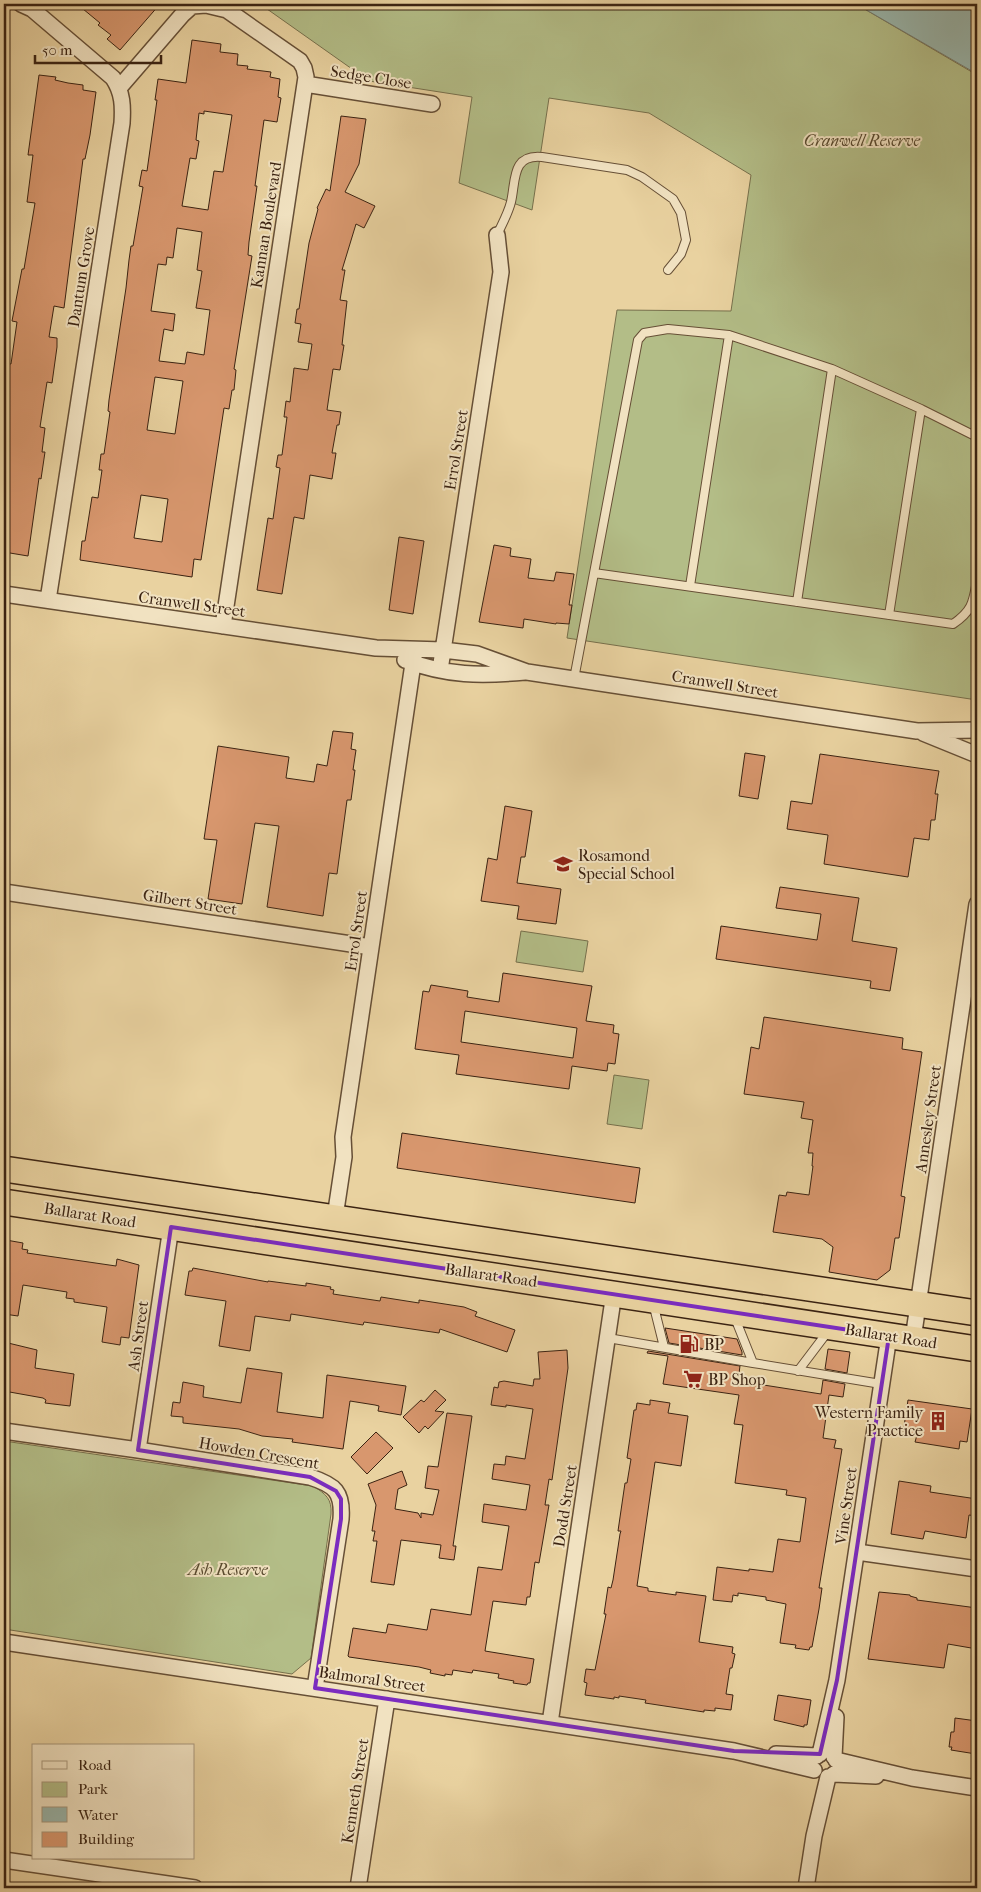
<svg xmlns="http://www.w3.org/2000/svg" width="981" height="1892" font-family="'IM FELL French Canon',serif">
  <style>
    .green { fill: #b3bd87; stroke: #77704c }
    .water { fill: #99b6ac; stroke: #737b6e }
    .building { fill: #d8976e; stroke: #3b2312; fill-rule: evenodd }
    .lines { fill: none; stroke-linecap: round; stroke-linejoin: round }
    .service-casing { stroke: #664f36; stroke-width: 10 }
    .minor-casing { stroke: #664f36; stroke-width: 18 }
    .trunk-casing { stroke: #3b2312; stroke-width: 28 }
    .service { stroke: #f1e2c1; stroke-width: 8 }
    .minor { stroke: #f1e2c1; stroke-width: 15 }
    .trunk { stroke: #e9d2a0; stroke-width: 25 }
    .marked { fill: none; stroke: #7b2cbf; stroke-width: 4; stroke-linejoin: round }
    .labels { text-anchor: middle; dominant-baseline: central; stroke-width: 4; stroke-linejoin: round; paint-order: stroke }
    .street-label { font-size: 16px; fill: #3b2312; stroke: #f1e2c1 }
    .park-label { font-size: 16px; font-style: italic; fill: #594a2f; stroke: #f1e2c1 }
    .poi-label { font-size: 16px; fill: #3b2312; stroke: #f1e2c1; text-anchor: start }
  </style>
  <rect width="100%" height="100%" fill="#e9d2a0"/>
  <filter id="stains"><feTurbulence type="fractalNoise" baseFrequency=".004" numOctaves="4"/><feColorMatrix values="0 0 0 0 .2 0 0 0 0 .09 0 0 0 0 .02 0 0 0 .5 -.17"/></filter>
  <radialGradient id="worn" r=".72"><stop offset=".6" stop-color="#630" stop-opacity="0"/><stop offset="1" stop-color="#630" stop-opacity=".3"/></radialGradient>
  <!-- green -->
  <path class="green" d="M260 4H856L977 75V700L567 638 617 310 731 311 751 175 649 113 549 98 532 210 459 183 472 97 369 81Z
    M521 931 588 941 583 972 516 962Z
    M614 1075 649 1080 642 1129 607 1124Z
    M4 1441 313 1486C326 1494 332 1499 331 1514L311 1658 292 1674 4 1629Z"/>
  <!-- water -->
  <path class="water" d="M856 4H977V74Z"/>
  <!-- building -->
  <path class="building" d="M77 4H160L120 50 107 39 111 35 98 25 100 23Z
    M192 40 221 44 220 52 238 54 237 65 248 66 247 69 271 72 270 77 280 79 278 97 281 98 277 122 264 120 255 186H257L249 242 248 255 252 256 234 369 236 370 234 390H232L229 409 224 408 201 560 194 559 192 577 80 560 82 541H85L92 497 98 498 102 470H99L101 454H104L110 412 108 411 109 400 126 288 129 260 131 246H133L143 187 139 186 142 170 147 171 157 100H155L158 79 186 83ZM204 111 232 115 223 172 214 171 208 210 182 206 190 158 196 159 199 141 196 140 199 113 204 114ZM177 228 202 232 197 270 202 271 196 308 210 310 204 355 187 352 185 364 159 361 164 329 173 331 175 314 151 311 158 264 166 265 167 257 173 258ZM155 377 183 381 175 434 147 430ZM141 495 168 499 162 542 134 538Z
    M39 75 56 77 55 80 68 83 83 85V90L96 92 90 135 85 159H83L64 308 54 306 49 337 57 338V347L52 383 47 382 40 427 45 428 42 452H45L41 479 39 478 28 556 4 552V453L8 426 4 421V363L11 364 17 322 12 321 22 269H24L35 203 27 202 33 155H28Z
    M341 116 366 119 359 164 345 192 375 206 364 228 356 224 342 270H345L340 300 347 301 342 345H344L340 370 333 369 327 410 341 412 339 425H337L332 453H336L332 479 310 475 304 519 294 517 282 594 257 590 268 518 273 519 280 468 276 467 278 455H282L287 417H284L286 401 290 402 294 368 308 370 312 344 298 342 301 324 295 323 297 309H299L309 243 318 209 317 208 326 189 330 191Z
    M399 537 424 541 413 614 389 610Z
    M494 545 511 548 510 556 531 559 528 578 554 581 556 572 574 574 569 605H572L569 624 556 623V624L524 619 523 628 479 622Z
    M333 731 353 733 351 749 356 750 353 770H355L351 800H347L337 874 329 873 323 916 267 907 279 826 255 823 242 904 208 899 217 840 204 839 218 746 289 757 286 778 314 782 317 764 327 766Z
    M745 753 765 756 758 799 739 796Z
    M820 754 939 771 935 794H938L935 820H931L929 840 914 838 908 877 824 864 828 835 787 829 791 801 812 804Z
    M505 806 532 811 525 857H521L517 883 561 889 556 924 517 919 519 906 481 901 488 858 497 860Z
    M780 887 859 898 852 941 897 948 890 991 870 988 871 981 716 959 721 926 817 940 821 914 776 908Z
    M503 973 592 986 586 1021 614 1025 613 1033 619 1034 615 1064 608 1063 607 1071 572 1066 569 1089 456 1074 459 1055 415 1049 423 991 429 992 431 985 468 991 467 997 499 1002ZM465 1011 577 1028 573 1058 461 1042Z
    M764 1017 903 1038 902 1049 922 1052 901 1196 905 1197 899 1238H895L890 1270 877 1280 829 1272 833 1247 822 1239 773 1232 779 1195 786 1196 787 1192 809 1195 813 1166H812L813 1153H808L813 1120 801 1118 804 1102 744 1094 751 1047 759 1049Z
    M402 1133 640 1168 635 1203 397 1168Z
    M6 1240 23 1243 22 1249 28 1250 27 1253 116 1266 117 1259 139 1265 129 1338 121 1337 120 1345 102 1342 107 1307 74 1302V1299L66 1298 67 1292 23 1285 18 1316 4 1314V1244L6 1245Z
    M193 1268 268 1282V1281L306 1286V1283L331 1287 330 1289 334 1290 333 1294 380 1301 381 1297 419 1303V1300L464 1307 477 1312 475 1316 515 1330 507 1352 440 1329 439 1333 364 1322 363 1325 291 1314 290 1321 255 1316 250 1351 219 1346 226 1301 185 1295 189 1271H192Z
    M665 1328 737 1339 742 1352V1355L669 1343Z
    M4 1342 37 1350 35 1368 74 1374 70 1406 45 1403 46 1400 43 1398 4 1391Z
    M828 1349 850 1352 847 1373 825 1369Z
    M567 1350 568 1368 552 1480 549 1479 545 1505H549L539 1563 535 1562 530 1597H527L526 1605 493 1601 485 1651 534 1659 530 1683H528L527 1685 513 1683 514 1681 498 1678 499 1674 473 1670 472 1673 453 1670 452 1675 445 1674V1676L430 1673 431 1670 419 1667 349 1657 348 1656 353 1628 386 1633 388 1624 427 1630 431 1609 471 1615 478 1567 502 1570 509 1526 482 1522 484 1504 526 1510 530 1485 492 1479 494 1464 505 1465 506 1456 525 1459 533 1409 506 1405V1407L491 1405 494 1387 498 1388 499 1382 504 1381 533 1386 534 1379H540L538 1352Z
    M648 1351 740 1366 738 1381 821 1394 823 1380 845 1384 843 1397 829 1395 823 1438 836 1440 834 1448 842 1449 819 1588H822L819 1609 812 1647H810L809 1650 795 1648 796 1645 780 1643 786 1604 766 1600V1597L738 1593V1596L733 1595 732 1602 713 1600 717 1567 749 1571V1569L773 1572 778 1539 800 1542 806 1498 786 1495 787 1490 735 1483 743 1425 734 1424 739 1395 663 1384 668 1356 647 1353Z
    M247 1368 282 1373 277 1412 323 1418 327 1375 406 1386 401 1415 378 1411 379 1406 375 1405 350 1401 343 1449 292 1442 293 1439 262 1436 239 1429 183 1423V1417L171 1416 173 1402 180 1403 183 1382 204 1386 203 1397 241 1403Z
    M435 1390 446 1400 435 1411 444 1412 428 1429 425 1426 419 1433 403 1417 421 1400 424 1402Z
    M650 1400 670 1403 668 1413 688 1416 681 1466 655 1462 637 1586 648 1588V1591L676 1595V1592L706 1596 699 1642 733 1647 732 1653 735 1654 732 1668H730L726 1694 733 1695 731 1710 715 1708V1711L704 1710V1712L645 1703 646 1700 619 1696V1698L614 1697V1699L585 1695 587 1683 584 1682 586 1669 595 1670 606 1614H604L608 1587 611 1588 613 1580 620 1534 621 1531H618L625 1483H627L631 1459 627 1458 634 1410H636L637 1403 650 1405Z
    M908 1400 972 1409 967 1442 960 1441 959 1449 915 1442 917 1435 903 1433Z
    M447 1413 472 1416 453 1546H456L454 1560 439 1558 441 1545 401 1540 394 1585 371 1582 377 1541H373L375 1531H372L376 1505 368 1484 402 1471 407 1485 398 1489 395 1509 418 1513 421 1518V1513L433 1515 439 1490 425 1488 428 1466 438 1467Z
    M376 1432 393 1448 367 1474 351 1457Z
    M899 1481 931 1486 930 1492 977 1499V1516L969 1515 966 1538 925 1531 923 1539 891 1534Z
    M879 1592 910 1595V1596L917 1598V1600L977 1608V1649L948 1644 944 1668 868 1659Z
    M778 1695 811 1700 807 1725H804V1727L774 1720Z
    M955 1718 977 1721 976 1754 951 1750 952 1747H949L951 1732H954Z"/>
  <g class="lines">
    <!-- service casing -->
    <g class="service-casing">
      <path id="service" d="M497 235C502 224 508 214 511 202 516 181 511 154 542 157L627 170 642 177 673 199 681 213 686 240 681 254 668 270
        M594 573 953 624C972 611 973 603 977 581
        M690 586 729 335
        M797 602 832 369
        M889 615 921 409
        M574 679 638 340 644 333 668 329 729 335 832 369 921 409 977 437
        M653 1303 664 1347
        M735 1318 753 1363 881 1384
        M608 1338 753 1363
        M798 1371 829 1330"/>
    </g>
    <!-- minor casing -->
    <g class="minor-casing">
      <path id="minor" d="M21 4 32 9 113 78C123 93 123 107 122 123L48 600
        M305 84 432 104
        M119 88 182 15 192 6 206 5 227 10 300 61 304 68 306 77 223 626
        M4 594 376 648 443 650 477 654 527 672 917 731 977 730
        M405 660C447 676 481 676 525 672
        M440 670 501 272 497 235
        M923 733 977 755
        M4 892 371 947
        M335 1217 344 1157 343 1137 415 650
        M913 1339 977 904
        M4 1431 138 1450 310 1477C335 1485 343 1492 341 1519L315 1688
        M138 1450 171 1227
        M857 1552 977 1569
        M4 1642 734 1751 814 1770
        M550 1723 614 1293
        M776 1754 817 1756
        M820 1754 837 1680 889 1336
        M834 1757 836 1717
        M836 1760 912 1778 977 1788
        M834 1774 876 1776
        M4 1860 195 1888
        M358 1888 387 1699
        M806 1888 814 1836 828 1777"/>
    </g>
    <!-- trunk casing -->
    <g class="trunk-casing">
      <path id="trunk" d="M4 1169 977 1313
        M4 1202 977 1349"/>
    </g>
    <!-- service -->
    <use href="#service" class="service"/>
    <!-- minor -->
    <use href="#minor" class="minor"/>
    <!-- trunk -->
    <use href="#trunk" class="trunk"/>
  </g>
  <!-- marked area -->
  <path class="marked" d="M171 1227 889 1336 837 1680 820 1754 734 1751 315 1688 341 1519V1499L336 1491 310 1477 138 1450Z"/>
  <!-- icons -->
  <defs>
    <g id="school-bare" transform="scale(1.5)"><path d="M0-5L7-2L0 1L-7-2ZM-4 1L0 2.5L4 1V4Q0 6-4 4Z" fill="#8f2418" stroke="#f1e2c1" stroke-width="2.5" paint-order="stroke"/></g>
    <g id="fuel-bare" transform="scale(1.5)"><path d="M-5.5-6h7V0h2V4h1.3V-2.5L3-4.5l.8-.8L6-3V5H2.5V1h-1V6h-7ZM-4.2-4.7v3.2H.2V-4.7Z" fill="#8f2418" stroke="#f1e2c1" stroke-width="2.5" paint-order="stroke"/></g>
    <g id="supermarket-bare" transform="scale(1.5)"><path d="M-6-5.5h2.5l.6 2H6L4.5 2H-2.5L-4.4-4H-6ZM-1.5 3.2a1.3 1.3 0 1 0 .1 0ZM3 3.2a1.3 1.3 0 1 0 .1 0Z" fill="#8f2418" stroke="#f1e2c1" stroke-width="2.5" paint-order="stroke"/></g>
    <g id="building-bare" transform="scale(1.5)"><path d="M-4-6H4V6H1V3H-1V6H-4ZM-2.5-4.3h1.7v1.8h-1.7ZM.8-4.3h1.7v1.8H.8ZM-2.5-1h1.7V.8h-1.7ZM.8-1h1.7V.8H.8Z" fill="#8f2418" stroke="#f1e2c1" stroke-width="2.5" paint-order="stroke"/></g>
  </defs>
  <g fill-rule="evenodd">
    <use href="#school-bare" x="563" y="864"/>
    <use href="#fuel-bare" x="689" y="1344"/>
    <use href="#supermarket-bare" x="693" y="1379"/>
    <use href="#building-bare" x="938" y="1421"/>
  </g>
  <g class="labels">
    <!-- street labels -->
    <g class="street-label">
      <text transform="translate(371 77) rotate(9)">Sedge Close</text>
      <text transform="translate(266 225) rotate(-81)">Kannan Boulevard</text>
      <text transform="translate(81 277) rotate(-81)">Dantum Grove</text>
      <text transform="translate(456 450) rotate(-81)">Errol Street</text>
      <text transform="translate(192 604) rotate(8)">Cranwell Street</text>
      <text transform="translate(725 684) rotate(9)">Cranwell Street</text>
      <text transform="translate(190 902) rotate(9)">Gilbert Street</text>
      <text transform="translate(356 931) rotate(-82)">Errol Street</text>
      <text transform="translate(928 1119) rotate(-82)">Annesley Street</text>
      <text transform="translate(90 1215) rotate(9)">Ballarat Road</text>
      <text transform="translate(491 1275) rotate(8)">Ballarat Road</text>
      <text transform="translate(138 1336) rotate(-82)">Ash Street</text>
      <text transform="translate(891 1336) rotate(9)">Ballarat Road</text>
      <text transform="translate(259 1453) rotate(10)">Howden Crescent</text>
      <text transform="translate(565 1506) rotate(-81)">Dodd Street</text>
      <text transform="translate(846 1506) rotate(-82)">Vine Street</text>
      <text transform="translate(372 1679) rotate(8)">Balmoral Street</text>
      <text transform="translate(355 1791) rotate(-81)">Kenneth Street</text>
    </g>
    <!-- park labels -->
    <g class="park-label">
      <text x="862" y="140">Cranwell Reserve</text>
      <text x="228" y="1569">Ash Reserve</text>
    </g>
    <!-- poi labels -->
    <g class="poi-label">
      <text x="578" y="855">Rosamond<tspan x="578" dy="18">Special School</tspan></text>
      <text x="704" y="1344">BP</text>
      <text x="708" y="1379">BP Shop</text>
      <text x="923" y="1412" text-anchor="end">Western Family<tspan x="923" dy="18">Practice</tspan></text>
    </g>
  </g>
  <!-- margin -->
  <rect width="981" height="1892" fill="none" stroke="#e9d2a0" stroke-width="20"/>
  <rect x="5" y="5" width="971" height="1882" fill="none" stroke="#3b2312" stroke-width="2.5"/>
  <rect x="10" y="10" width="961" height="1872" fill="none" stroke="#3b2312"/>
  <!-- legend -->
  <rect x="32" y="1744" width="162" height="115" fill="#f1e2c1" stroke="#a8967b"/>
  <rect x="42" y="1761" width="25" height="8" fill="#f1e2c1" stroke="#a8967b"/>
  <text x="78" y="1770" font-size="15" fill="#3b2312">Road</text>
  <rect x="42" y="1782" width="25" height="15" fill="#b3bd87" stroke="#a8967b"/>
  <text x="78" y="1794" font-size="15" fill="#3b2312">Park</text>
  <rect x="42" y="1807" width="25" height="15" fill="#99b6ac" stroke="#a8967b"/>
  <text x="78" y="1820" font-size="15" fill="#3b2312">Water</text>
  <rect x="42" y="1832" width="25" height="15" fill="#d8976e" stroke="#a8967b"/>
  <text x="78" y="1844" font-size="15" fill="#3b2312">Building</text>
  <!-- scale -->
  <path d="M35 55v8h126v-8" fill="none" stroke="#3b2312" stroke-width="2.5"/>
  <text x="42" y="55" font-size="15" fill="#3b2312" stroke="#f1e2c1" stroke-width="4" paint-order="stroke">50 m</text>
  <rect width="100%" height="100%" filter="url(#stains)"/>
  <rect width="100%" height="100%" fill="url(#worn)"/>
</svg>
